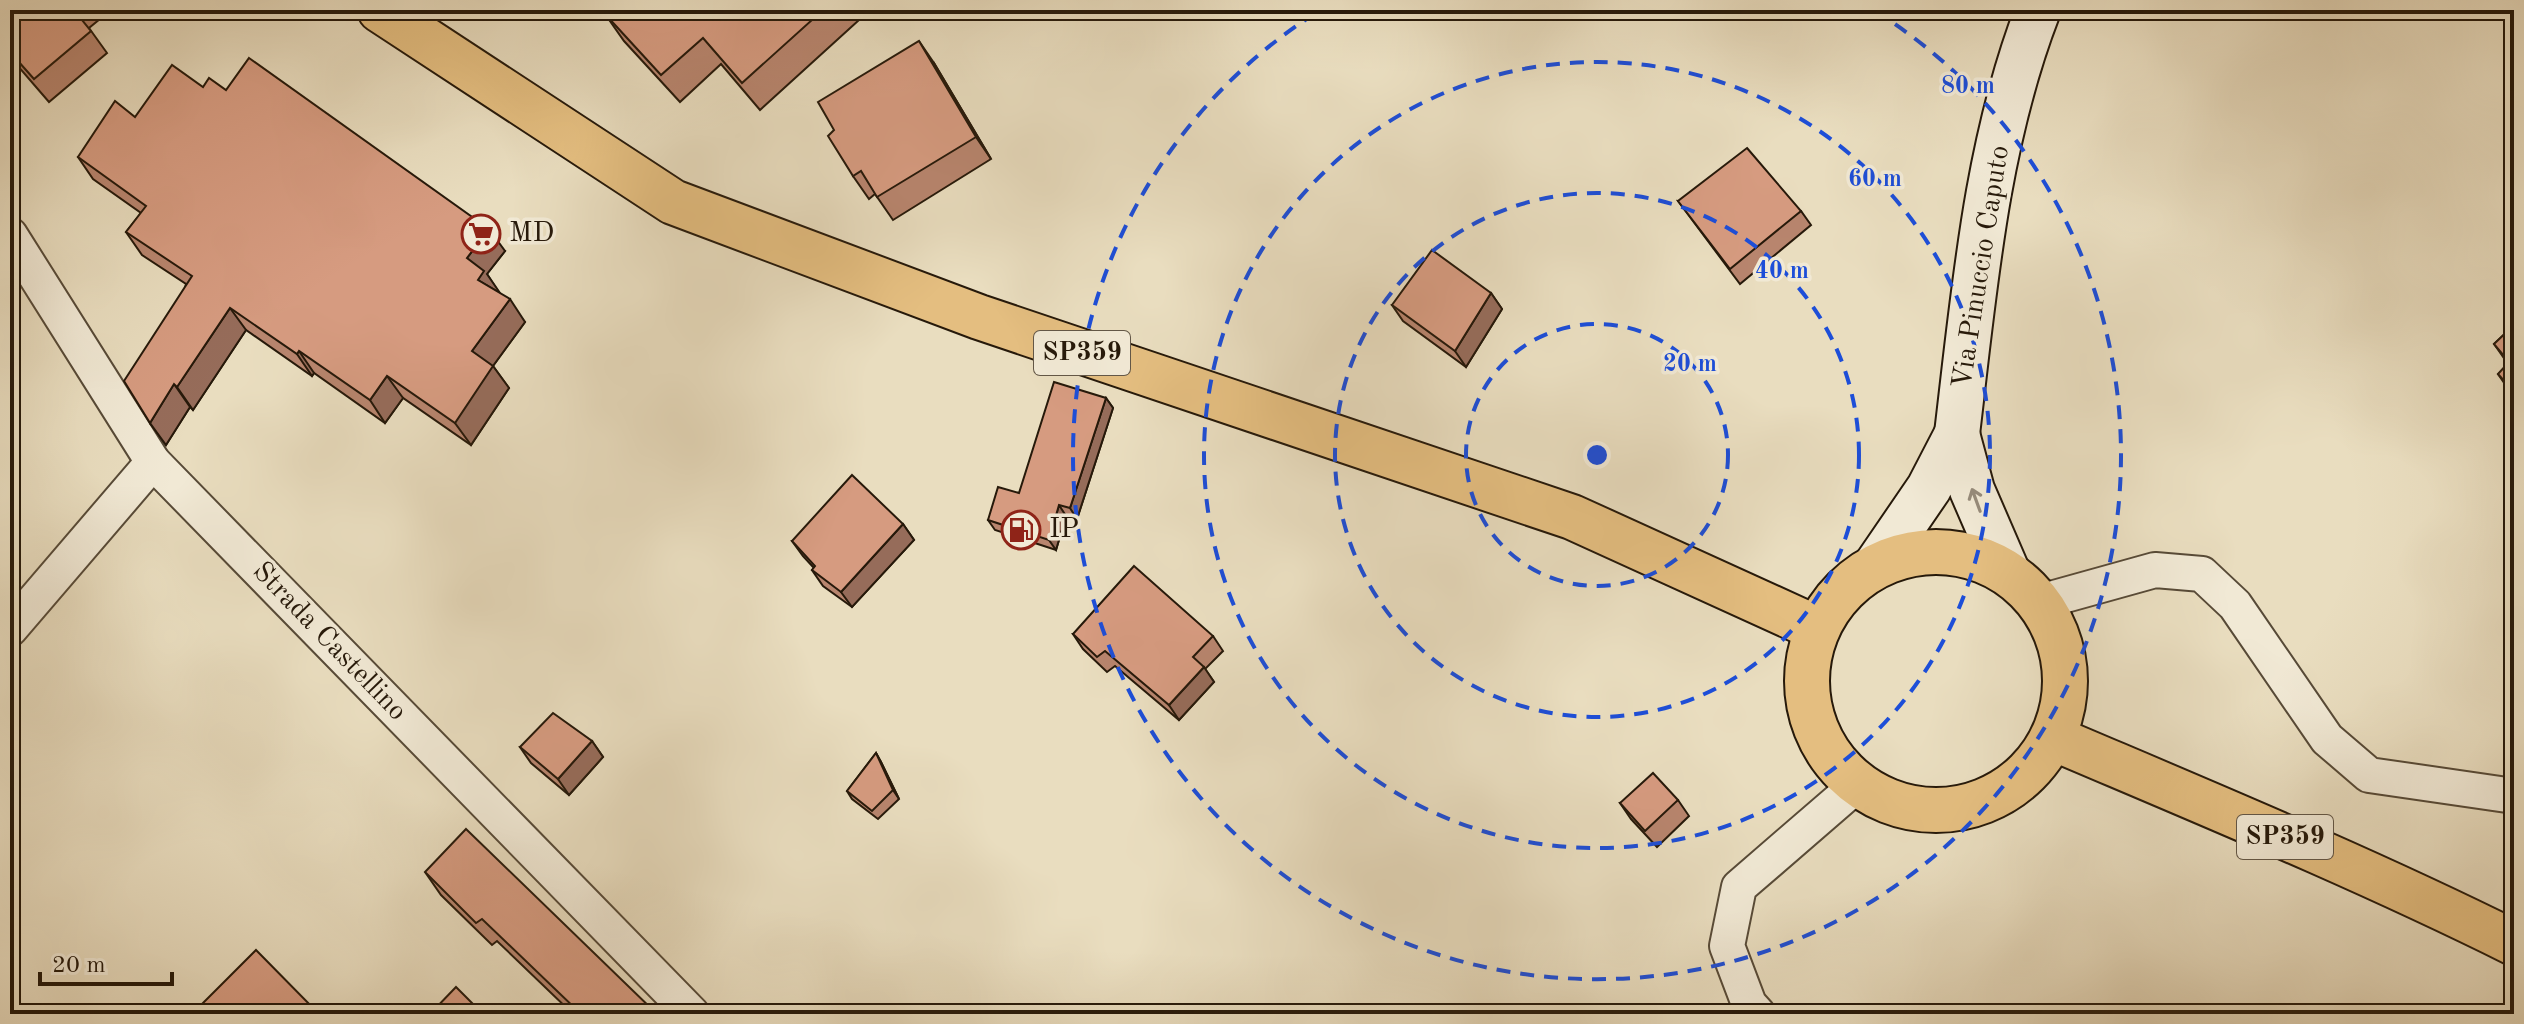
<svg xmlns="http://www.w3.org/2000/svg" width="2524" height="1024" viewBox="0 0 2524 1024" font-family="'Old Standard TT',serif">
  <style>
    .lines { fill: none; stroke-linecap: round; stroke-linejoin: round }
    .street-casing { stroke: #574a37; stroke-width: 38 }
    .secondary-casing { stroke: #26190a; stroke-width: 48 }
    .primary-casing { stroke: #26190a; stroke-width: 48 }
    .street { stroke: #f1e9d5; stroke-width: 34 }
    .secondary { stroke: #f1e9d5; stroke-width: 44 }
    .primary { stroke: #e4be80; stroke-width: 44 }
    .wall { fill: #b8856e; stroke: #26190a; stroke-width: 2 }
    .shaded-wall { fill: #966c5a; stroke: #26190a; stroke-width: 2 }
    .building { fill: #d69b80; stroke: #26190a; stroke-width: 2 }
    .oneway { stroke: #968b7a }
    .ring { fill: none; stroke: #1d4ed8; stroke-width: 4; stroke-dasharray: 14 10 }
    .labels { text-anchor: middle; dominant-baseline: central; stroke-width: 7; stroke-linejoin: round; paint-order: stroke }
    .shield { fill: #f1e9d5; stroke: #635747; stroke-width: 2 }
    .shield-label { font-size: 26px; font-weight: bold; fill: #26190a }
    .poi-label { font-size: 28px; fill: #26190a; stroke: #f1e9d5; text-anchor: start }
    .street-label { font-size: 28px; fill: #26190a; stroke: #f1e9d5 }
    .centre { fill: #1d4ed8; stroke: #f1e9d5; stroke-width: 4 }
    .ring-label { font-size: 24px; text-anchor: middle; font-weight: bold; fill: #1d4ed8; stroke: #f1e9d5; stroke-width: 7; stroke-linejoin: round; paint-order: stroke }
  </style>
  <rect width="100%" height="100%" fill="#e9ddbf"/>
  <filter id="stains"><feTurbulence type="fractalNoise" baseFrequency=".0025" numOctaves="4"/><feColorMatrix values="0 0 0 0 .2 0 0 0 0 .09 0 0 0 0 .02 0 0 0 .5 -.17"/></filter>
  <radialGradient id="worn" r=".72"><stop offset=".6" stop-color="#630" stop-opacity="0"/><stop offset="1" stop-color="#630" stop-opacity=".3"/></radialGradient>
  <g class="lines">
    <g class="street-casing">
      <g id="street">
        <path d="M 10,235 L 153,462 L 692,1014"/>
        <path d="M 2040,602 L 2155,570 L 2202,574 L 2235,605 L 2327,739 L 2369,775 L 2514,796"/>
        <path d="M 10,629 L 153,462"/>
        <path d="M 1758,1014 L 1749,1004 L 1727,946 L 1739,887 L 1857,785"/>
      </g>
    </g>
    <g class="secondary-casing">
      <g id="secondary">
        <path d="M 1957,434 C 1974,292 1986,144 2038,10"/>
        <path d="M 1877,564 L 1929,488 L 1957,434 L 1972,490 L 2007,571"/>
      </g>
    </g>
    <g class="primary-casing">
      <g id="primary">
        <path d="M 380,10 L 673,202 L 979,317 L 1572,517 L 1816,628"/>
        <circle cx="1936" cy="681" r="129"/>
        <path d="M 2053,738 C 2208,804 2363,868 2514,943"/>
      </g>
    </g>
    <use href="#street" class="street"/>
    <use href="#secondary" class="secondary"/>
    <use href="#primary" class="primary"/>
  </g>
  <g class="wall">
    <path d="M 10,10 L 111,10 L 89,28 L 107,53 L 49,102 L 10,57 Z"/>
    <path d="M 610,10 L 870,10 L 760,110 L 721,64 L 680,102 L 624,41 L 605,14 Z"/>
    <path d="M 934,63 L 991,159 L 893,220 L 875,194 L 869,199 L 853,176 Z"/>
    <path d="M 203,87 L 226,90 L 505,251 L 487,274 L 499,293 L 525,322 L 493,366 L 509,388 L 471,445 L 403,398 L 385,423 L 314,373 L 312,376 L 246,330 L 193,410 L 190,407 L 166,445 L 150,423 L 186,284 L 142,255 L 126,232 L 141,213 L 93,179 L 78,157 L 135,117 Z"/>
    <path d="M 1678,201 L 1801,211 L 1811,225 L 1740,284 Z"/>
    <path d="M 1491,293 L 1502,309 L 1466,367 L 1403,321 L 1392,305 Z"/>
    <path d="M 2514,325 L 2514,397 L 2498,374 L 2508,364 L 2494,344 Z"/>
    <path d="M 1106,398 L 1113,408 L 1077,519 L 1066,516 L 1056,550 L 995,530 L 988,520 L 1019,493 Z"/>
    <path d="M 903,524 L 914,540 L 852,607 L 823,586 L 812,570 L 814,568 L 803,556 L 792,541 Z"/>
    <path d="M 1073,634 L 1213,636 L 1223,651 L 1205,669 L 1214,682 L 1179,720 L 1115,666 L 1107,672 L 1083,649 Z"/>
    <path d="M 592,741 L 603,757 L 569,795 L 531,763 L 520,747 Z"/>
    <path d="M 876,753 L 881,762 L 899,799 L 878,819 L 852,799 L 847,791 Z"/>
    <path d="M 1678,800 L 1689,816 L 1657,847 L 1631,819 L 1620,803 Z"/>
    <path d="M 425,872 L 657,1014 L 573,1014 L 497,941 L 492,945 L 441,895 Z"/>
  </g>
  <g class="shaded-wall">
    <path d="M 919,41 L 934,63 L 991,159 L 976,137 Z"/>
    <path d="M 489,229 L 505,251 L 487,274 L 500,293 L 478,280 L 467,258 Z"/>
    <path d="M 1491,293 L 1502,309 L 1466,367 L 1455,351 Z"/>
    <path d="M 510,299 L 525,322 L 493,366 L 509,388 L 471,445 L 455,423 L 472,351 Z"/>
    <path d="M 230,308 L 246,330 L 193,410 L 177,387 Z"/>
    <path d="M 299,351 L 314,373 L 312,376 L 297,354 Z"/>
    <path d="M 387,376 L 403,398 L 385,423 L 370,400 Z"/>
    <path d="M 174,384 L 190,407 L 166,445 L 150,423 Z"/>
    <path d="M 1106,398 L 1113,408 L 1077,519 L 1070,508 Z"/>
    <path d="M 1059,505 L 1066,516 L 1056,550 L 1049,540 Z"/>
    <path d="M 903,524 L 914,540 L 852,607 L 841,592 Z"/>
    <path d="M 1204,667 L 1214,682 L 1179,720 L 1169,705 Z"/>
    <path d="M 592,741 L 603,757 L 569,795 L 558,779 Z"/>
    <path d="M 876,753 L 881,762 L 899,799 L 893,790 Z"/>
  </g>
  <g class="building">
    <path d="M 10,10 L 74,10 L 91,31 L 34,79 L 10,52 Z"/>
    <path d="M 610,10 L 823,10 L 742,83 L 703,38 L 661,75 L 605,14 Z"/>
    <path d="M 919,41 L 976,137 L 877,197 L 861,171 L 853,176 L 828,136 L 834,130 L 818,102 Z"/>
    <path d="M 249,58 L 489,229 L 467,258 L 484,271 L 478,280 L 510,299 L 472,351 L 493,366 L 455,423 L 387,376 L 370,400 L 299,351 L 297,354 L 230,308 L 177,387 L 174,384 L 150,423 L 124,381 L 192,276 L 126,232 L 146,206 L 78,157 L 115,101 L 135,117 L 172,65 L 203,87 L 209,78 L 226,90 Z"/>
    <path d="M 1747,148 L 1801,211 L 1730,269 L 1678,201 Z"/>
    <path d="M 1432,250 L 1491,293 L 1455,351 L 1392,305 Z"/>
    <path d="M 2514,325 L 2514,392 L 2498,374 L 2509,362 L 2494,344 Z"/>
    <path d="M 1054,382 L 1106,398 L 1070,508 L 1059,505 L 1049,540 L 988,520 L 998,487 L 1019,493 Z"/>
    <path d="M 852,475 L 903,524 L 841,592 L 812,570 L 815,566 L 792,541 Z"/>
    <path d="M 1134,566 L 1213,636 L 1193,657 L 1204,667 L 1169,705 L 1105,651 L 1097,657 L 1073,634 Z"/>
    <path d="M 553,713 L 592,741 L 558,779 L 520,747 Z"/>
    <path d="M 876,753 L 893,790 L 872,811 L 847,791 Z"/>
    <path d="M 1653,773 L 1678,800 L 1645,831 L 1620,803 Z"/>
    <path d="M 466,829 L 657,1014 L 581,1014 L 482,919 L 476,923 L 425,872 Z"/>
    <path d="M 256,950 L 319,1014 L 192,1014 Z"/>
    <path d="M 456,987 L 483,1014 L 430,1014 Z"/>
  </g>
  <defs><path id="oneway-shaft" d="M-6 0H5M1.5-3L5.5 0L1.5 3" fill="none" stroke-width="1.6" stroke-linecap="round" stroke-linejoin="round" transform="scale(2)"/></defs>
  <use class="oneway" href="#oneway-shaft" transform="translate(1976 500) rotate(-110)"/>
  <g class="ring">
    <circle cx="1597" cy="455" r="131"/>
    <circle cx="1597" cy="455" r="262"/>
    <circle cx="1597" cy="455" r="393"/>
    <path d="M1875 11A524 524 0 1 1 1319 11"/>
  </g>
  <defs>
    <g id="supermarket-ring" transform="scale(2)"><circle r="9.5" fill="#f1e9d5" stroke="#8f2418" stroke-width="1.5"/><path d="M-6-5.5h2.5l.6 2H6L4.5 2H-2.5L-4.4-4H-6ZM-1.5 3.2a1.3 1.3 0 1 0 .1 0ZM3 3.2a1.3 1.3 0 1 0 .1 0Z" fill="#8f2418"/></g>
    <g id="fuel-ring" transform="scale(2)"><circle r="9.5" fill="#f1e9d5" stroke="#8f2418" stroke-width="1.5"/><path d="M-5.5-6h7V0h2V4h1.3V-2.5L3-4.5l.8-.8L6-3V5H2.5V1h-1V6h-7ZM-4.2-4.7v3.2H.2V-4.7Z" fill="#8f2418"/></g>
  </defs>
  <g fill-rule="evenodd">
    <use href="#supermarket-ring" x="481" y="234"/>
    <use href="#fuel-ring" x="1021" y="530"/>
  </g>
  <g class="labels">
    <g class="shield">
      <rect x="1034" y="331" width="96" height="44" rx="6"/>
      <rect x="2237" y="815" width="96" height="44" rx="6"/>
    </g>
    <g class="shield-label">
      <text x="1082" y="353">SP359</text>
      <text x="2285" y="837">SP359</text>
    </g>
    <g class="poi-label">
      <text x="509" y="234">MD</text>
      <text x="1049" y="530">IP</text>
    </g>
    <g class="street-label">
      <text transform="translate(1982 267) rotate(-81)">Via Pinuccio Caputo</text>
      <text transform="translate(329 642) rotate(46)">Strada Castellino</text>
    </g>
  </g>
  <circle cx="1597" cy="455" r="12" class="centre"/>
  <g class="ring-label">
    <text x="1968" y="93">80 m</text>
    <text x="1875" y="186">60 m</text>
    <text x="1782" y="278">40 m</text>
    <text x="1690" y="371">20 m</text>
  </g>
  <rect width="2524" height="1024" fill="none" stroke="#e9ddbf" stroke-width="40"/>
  <rect x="12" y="12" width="2500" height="1000" fill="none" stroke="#26190a" stroke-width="4"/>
  <rect x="20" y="20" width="2484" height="984" fill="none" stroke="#26190a" stroke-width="2"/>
  <path d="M40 972v12h132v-12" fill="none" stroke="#26190a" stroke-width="4"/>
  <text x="52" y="972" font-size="24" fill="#26190a" stroke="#f1e9d5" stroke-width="6" paint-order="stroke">20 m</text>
  <rect width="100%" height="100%" filter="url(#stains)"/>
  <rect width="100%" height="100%" fill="url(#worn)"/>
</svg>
